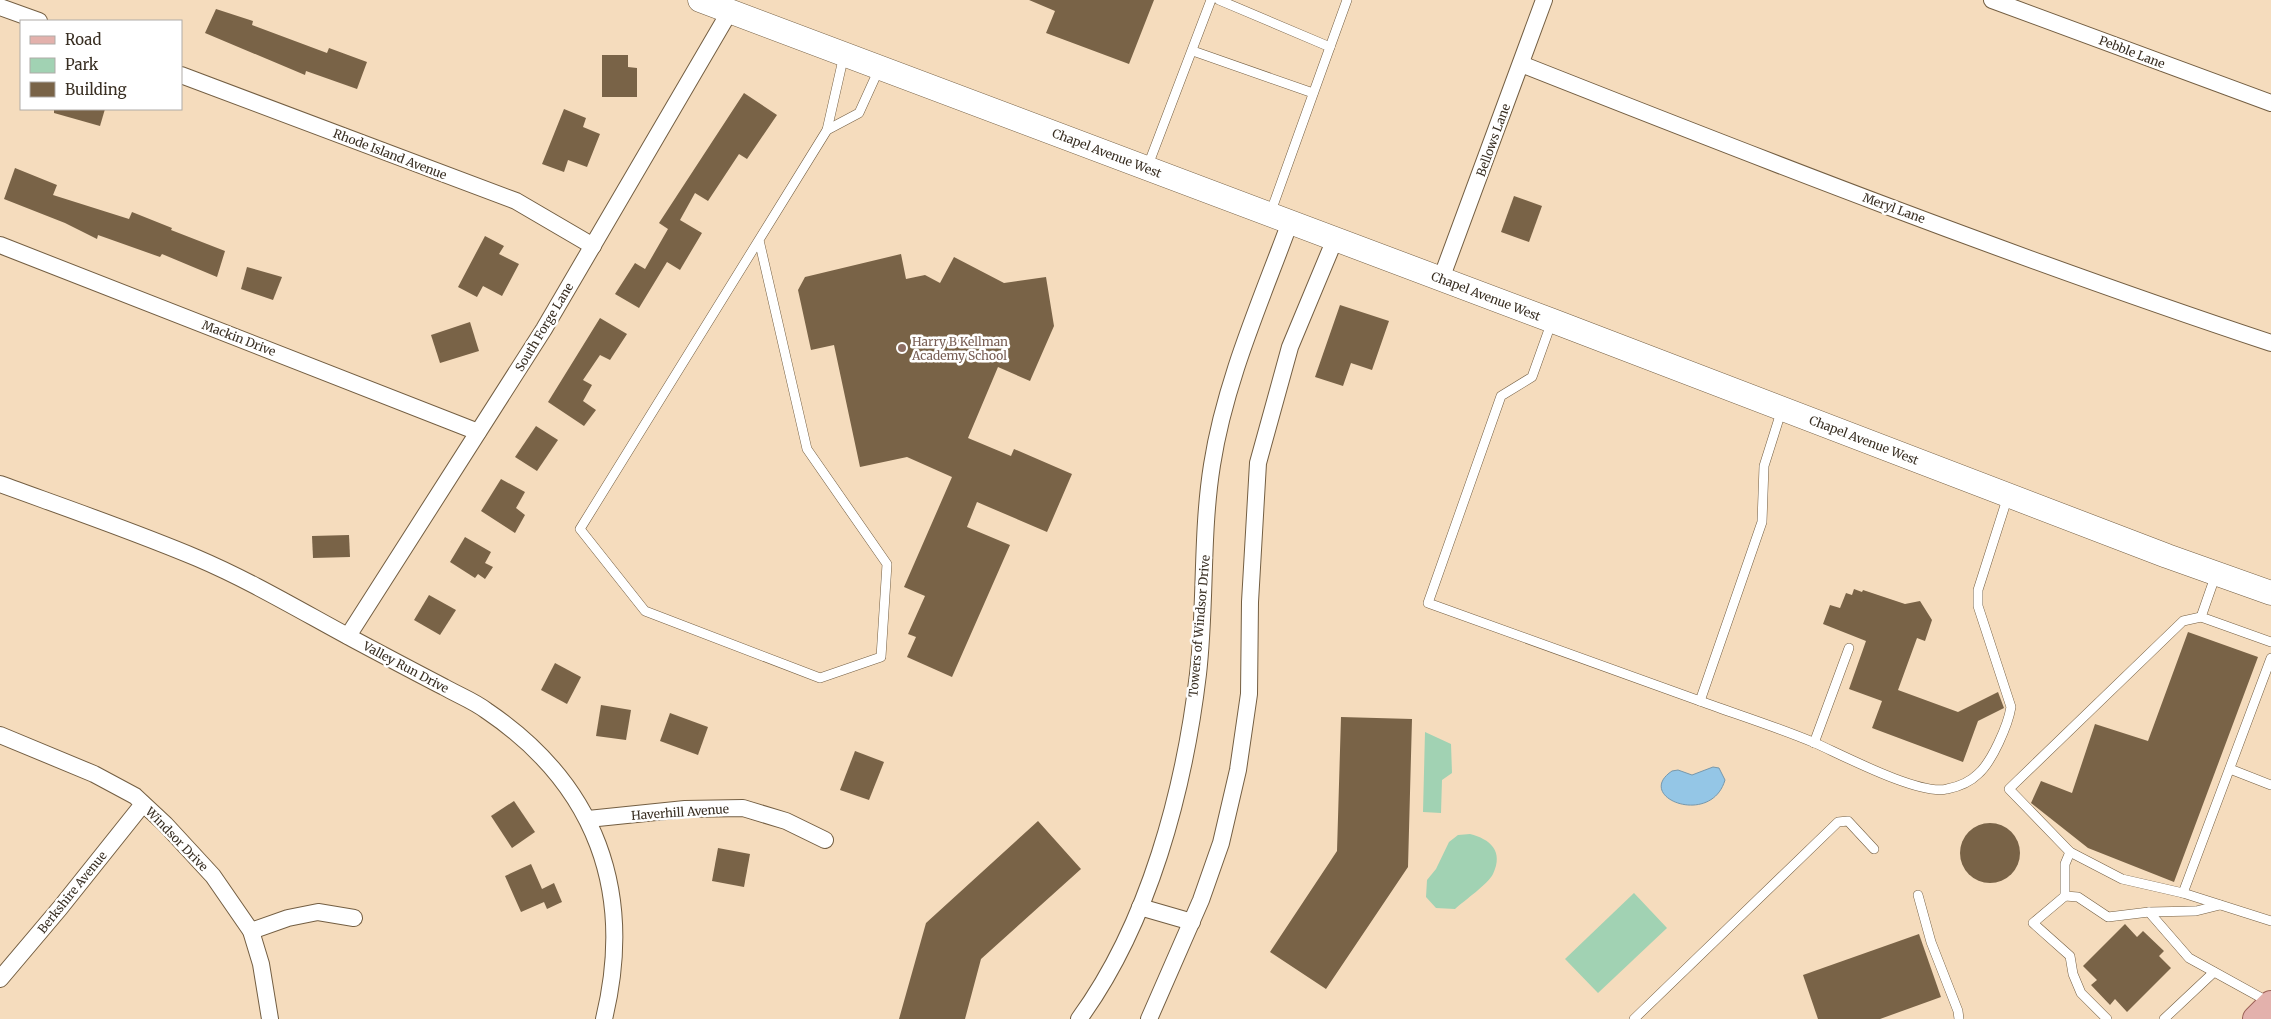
<svg xmlns="http://www.w3.org/2000/svg" width="2271" height="1019" viewBox="0 0 2271 1019" font-family="Merriweather,serif">
  <style>
    .green { fill: #a1d2b3 }
    .water { fill: #94c6e6; stroke: #7898ab }
    .building { fill: #796347 }
    .lines { fill: none; stroke-linecap: round; stroke-linejoin: round }
    .service-casing { stroke: #735e42; stroke-width: 10 }
    .minor-casing { stroke: #735e42; stroke-width: 18 }
    .secondary-casing { stroke: #735e42; stroke-width: 25 }
    .primary-casing { stroke: #9b6157; stroke-width: 28 }
    .service { stroke: #fff; stroke-width: 9 }
    .minor { stroke: #fff; stroke-width: 16 }
    .secondary { stroke: #fff; stroke-width: 24 }
    .primary { stroke: #e3b1ac; stroke-width: 26 }
    .education-dot { fill: #8d6e63; stroke: #fff; stroke-width: 2 }
    .labels { text-anchor: middle; dominant-baseline: central; stroke-width: 5; stroke-linejoin: round; paint-order: stroke }
    .street-label { font-size: 12px; fill: #382e22; stroke: #fff }
    .education-label { font-size: 12px; fill: #785e54; stroke: #fff; text-anchor: start }
  </style>
  <rect width="100%" height="100%" fill="#f5dcbd"/>
  <g class="green">
    <path d="M 1425,732 L 1451,744 L 1452,773 L 1442,780 L 1441,813 L 1423,812 Z"/>
    <path d="M 1470,834 C 1490,839 1504,851 1493,874 C 1488,884 1465,900 1455,909 L 1436,908 L 1426,897 L 1427,880 L 1436,869 L 1449,842 L 1458,835 Z"/>
    <path d="M 1634,893 L 1667,928 L 1598,993 L 1565,959 Z"/>
  </g>
  <path class="water" d="M 1713,767 L 1719,768 L 1725,780 C 1711,828 1633,797 1672,771 L 1678,770 L 1692,775 Z"/>
  <g class="building">
    <path d="M 1029,0 L 1154,0 L 1129,64 L 1046,33 L 1055,11 Z"/>
    <path d="M 216,9 L 253,21 L 252,25 L 327,53 L 329,48 L 367,62 L 357,89 L 306,71 L 305,75 L 205,33 Z"/>
    <path d="M 602,55 L 628,55 L 628,67 L 637,68 L 637,97 L 602,97 Z"/>
    <path d="M 744,93 L 777,115 L 747,159 L 739,154 L 708,201 L 695,193 L 680,220 L 702,233 L 680,270 L 667,262 L 639,308 L 615,294 L 635,263 L 645,269 L 668,229 L 659,223 Z"/>
    <path d="M 54,109 L 105,109 L 100,126 L 54,113 Z"/>
    <path d="M 564,109 L 586,118 L 583,127 L 600,134 L 587,167 L 568,160 L 564,172 L 542,164 Z"/>
    <path d="M 15,168 L 57,185 L 53,195 L 129,219 L 132,212 L 172,228 L 171,230 L 225,251 L 217,277 L 162,254 L 160,257 L 98,235 L 97,239 L 65,223 L 4,199 Z"/>
    <path d="M 1514,196 L 1542,206 L 1529,242 L 1501,232 Z"/>
    <path d="M 485,236 L 504,246 L 499,254 L 519,264 L 502,296 L 483,286 L 477,297 L 458,287 Z"/>
    <path d="M 901,254 L 906,279 L 925,275 L 940,283 L 954,257 L 1004,283 L 1046,277 L 1054,326 L 1030,381 L 998,367 L 968,438 L 1011,456 L 1014,449 L 1072,474 L 1047,532 L 977,502 L 967,527 L 1010,545 L 952,677 L 907,657 L 916,637 L 908,634 L 925,596 L 904,587 L 952,477 L 907,457 L 860,467 L 834,345 L 811,350 L 798,290 L 805,277 Z"/>
    <path d="M 247,267 L 282,277 L 273,300 L 241,289 Z"/>
    <path d="M 1340,305 L 1389,321 L 1372,370 L 1351,363 L 1343,386 L 1315,377 Z"/>
    <path d="M 600,318 L 627,334 L 610,360 L 600,355 L 583,380 L 592,385 L 583,401 L 596,410 L 584,426 L 548,402 Z"/>
    <path d="M 470,322 L 479,351 L 440,363 L 431,335 Z"/>
    <path d="M 536,426 L 558,440 L 537,471 L 515,457 Z"/>
    <path d="M 501,479 L 525,492 L 516,508 L 525,515 L 515,533 L 481,511 Z"/>
    <path d="M 349,535 L 350,557 L 313,558 L 312,536 Z"/>
    <path d="M 465,537 L 491,552 L 485,563 L 493,567 L 485,579 L 478,574 L 475,578 L 450,562 Z"/>
    <path d="M 1854,589 L 1862,592 L 1863,590 L 1905,604 L 1920,601 L 1932,620 L 1925,641 L 1917,638 L 1898,690 L 1958,712 L 1998,692 L 2004,708 L 1978,721 L 1963,762 L 1872,728 L 1882,701 L 1849,689 L 1866,641 L 1823,624 L 1830,605 L 1840,608 L 1846,593 L 1852,595 Z"/>
    <path d="M 429,595 L 456,610 L 440,635 L 414,620 Z"/>
    <path d="M 2188,632 L 2258,657 L 2174,882 L 2088,848 L 2031,803 L 2041,781 L 2072,793 L 2095,724 L 2148,741 Z"/>
    <path d="M 555,663 L 581,677 L 567,704 L 541,690 Z"/>
    <path d="M 601,705 L 631,710 L 626,740 L 596,736 Z"/>
    <path d="M 670,713 L 708,727 L 698,755 L 660,741 Z"/>
    <path d="M 1341,717 L 1412,719 L 1408,867 L 1326,989 L 1270,952 L 1337,851 Z"/>
    <path d="M 855,751 L 884,762 L 869,800 L 840,790 Z"/>
    <path d="M 514,801 L 535,832 L 512,848 L 491,816 Z"/>
    <path d="M 1038,821 L 1081,869 L 981,959 L 965,1019 L 899,1019 L 926,923 Z"/>
    <circle cx="1990" cy="853" r="30"/>
    <path d="M 718,848 L 750,854 L 744,887 L 712,881 Z"/>
    <path d="M 531,864 L 542,889 L 554,883 L 562,902 L 547,909 L 544,902 L 521,912 L 505,876 Z"/>
    <path d="M 2125,924 L 2137,937 L 2143,931 L 2164,951 L 2159,956 L 2171,968 L 2127,1012 L 2115,999 L 2110,1005 L 2091,985 L 2097,980 L 2083,966 Z"/>
    <path d="M 1919,934 L 1941,997 L 1880,1019 L 1818,1019 L 1803,975 Z"/>
  </g>
  <g class="lines">
    <g class="service-casing">
      <g id="service">
        <path d="M 1219,0 L 1330,47 L 1270,214"/>
        <path d="M 1330,47 L 1347,0"/>
        <path d="M 1193,51 L 1313,93"/>
        <path d="M 827,130 L 859,113 L 879,69"/>
        <path d="M 1147,168 L 1211,0"/>
        <path d="M 759,240 L 807,449 L 887,564 L 881,657 L 820,678 L 645,611 L 580,529 L 827,130 L 844,55"/>
        <path d="M 1552,321 L 1532,377 L 1501,396 L 1428,603 L 1700,701 L 1762,522 L 1764,466 L 1782,409"/>
        <path d="M 2216,574 L 2201,617 L 2271,642"/>
        <path d="M 2271,658 L 2183,893 L 2271,921"/>
        <path d="M 1700,701 C 1738,715 1777,727 1815,743 C 1842,755 1920,796 1947,789 C 1957,787 1970,782 1978,774 C 1992,762 2008,725 2011,707 L 1978,606 L 1978,590 L 2008,496"/>
        <path d="M 1814,743 L 1849,648"/>
        <path d="M 2230,769 L 2271,785"/>
        <path d="M 2070,852 L 2065,864 L 2065,896 L 2078,897 L 2108,917 L 2149,912 L 2196,911 L 2220,905"/>
        <path d="M 2183,893 L 2122,879 L 2070,852 L 2009,789 L 2183,621 L 2201,617"/>
        <path d="M 1918,895 L 1931,942 L 1958,1011 L 1959,1019"/>
        <path d="M 2065,896 L 2033,923 L 2070,956 L 2073,974 L 2081,993 L 2107,1019"/>
        <path d="M 2149,912 L 2189,958 L 2269,1002"/>
        <path d="M 1634,1019 L 1838,822 L 1848,821 L 1874,849"/>
        <path d="M 2164,1019 L 2214,972"/>
      </g>
    </g>
    <g class="minor-casing">
      <g id="minor">
        <path d="M 1992,0 L 2271,103"/>
        <path d="M 0,7 L 39,21"/>
        <path d="M 1521,64 C 1769,162 2018,259 2271,343"/>
        <path d="M 181,75 L 516,201 L 593,246"/>
        <path d="M 0,245 L 478,432"/>
        <path d="M 1441,279 L 1544,0"/>
        <path d="M 0,484 C 66,508 133,531 197,558 C 251,581 301,611 353,639 C 383,655 413,671 444,687 C 458,695 474,701 487,711 C 596,785 635,891 604,1019"/>
        <path d="M 348,636 L 544,329 L 730,11"/>
        <path d="M 0,735 L 94,774 L 135,796 L 165,824 L 213,876 L 251,931 L 261,964 L 270,1019"/>
        <path d="M 588,819 L 685,809 L 743,808 L 786,821 L 825,840"/>
        <path d="M 1140,907 L 1192,922"/>
        <path d="M 251,931 L 288,918 L 318,912 L 354,918"/>
        <path d="M 0,979 L 60,908 L 143,804"/>
        <path d="M 1079,1019 C 1149,923 1184,791 1198,674 C 1206,605 1201,534 1212,465 C 1225,381 1261,301 1290,222"/>
        <path d="M 1149,1019 L 1201,900 L 1221,843 L 1238,770 L 1249,694 L 1250,602 L 1258,463 L 1290,347 L 1335,239"/>
      </g>
    </g>
    <g class="secondary-casing">
      <path id="secondary" d="M 700,0 L 1553,321 L 2167,556 L 2271,593"/>
    </g>
    <g class="primary-casing">
      <path id="primary" d="M 2256,1019 L 2271,1004"/>
    </g>
    <use href="#service" class="service"/>
    <use href="#minor" class="minor"/>
    <use href="#secondary" class="secondary"/>
    <use href="#primary" class="primary"/>
  </g>
  <circle class="education-dot" cx="902" cy="348" r="5"/>
  <g class="labels">
    <g class="street-label">
      <text transform="translate(2132 52) rotate(21)">Pebble Lane</text>
      <text transform="translate(1493 140) rotate(-70)">Bellows Lane</text>
      <text transform="translate(1107 153) rotate(21)">Chapel Avenue West</text>
      <text transform="translate(390 154) rotate(21)">Rhode Island Avenue</text>
      <text transform="translate(1894 208) rotate(20)">Meryl Lane</text>
      <text transform="translate(1486 296) rotate(21)">Chapel Avenue West</text>
      <text transform="translate(544 327) rotate(-59)">South Forge Lane</text>
      <text transform="translate(239 338) rotate(21)">Mackin Drive</text>
      <text transform="translate(1864 440) rotate(21)">Chapel Avenue West</text>
      <text transform="translate(1199 626) rotate(-85)">Towers of Windsor Drive</text>
      <text transform="translate(406 667) rotate(28)">Valley Run Drive</text>
      <text transform="translate(680 812) rotate(-4)">Haverhill Avenue</text>
      <text transform="translate(177 839) rotate(46)">Windsor Drive</text>
      <text transform="translate(72 892) rotate(-51)">Berkshire Avenue</text>
    </g>
    <g class="education-label">
      <text x="912" y="341">Harry B Kellman<tspan x="912" dy="14">Academy School</tspan></text>
    </g>
  </g>
  <rect x="20" y="20" width="162" height="90" fill="#ffffff" stroke="#afaba7"/>
  <rect x="30" y="36" width="25" height="8" fill="#e3b1ac" stroke="#afaba7"/>
  <text x="65" y="45" font-size="15" fill="#382e22">Road</text>
  <rect x="30" y="58" width="25" height="15" fill="#a1d2b3" stroke="#afaba7"/>
  <text x="65" y="70" font-size="15" fill="#382e22">Park</text>
  <rect x="30" y="82" width="25" height="15" fill="#796347" stroke="#afaba7"/>
  <text x="65" y="95" font-size="15" fill="#382e22">Building</text>
</svg>
